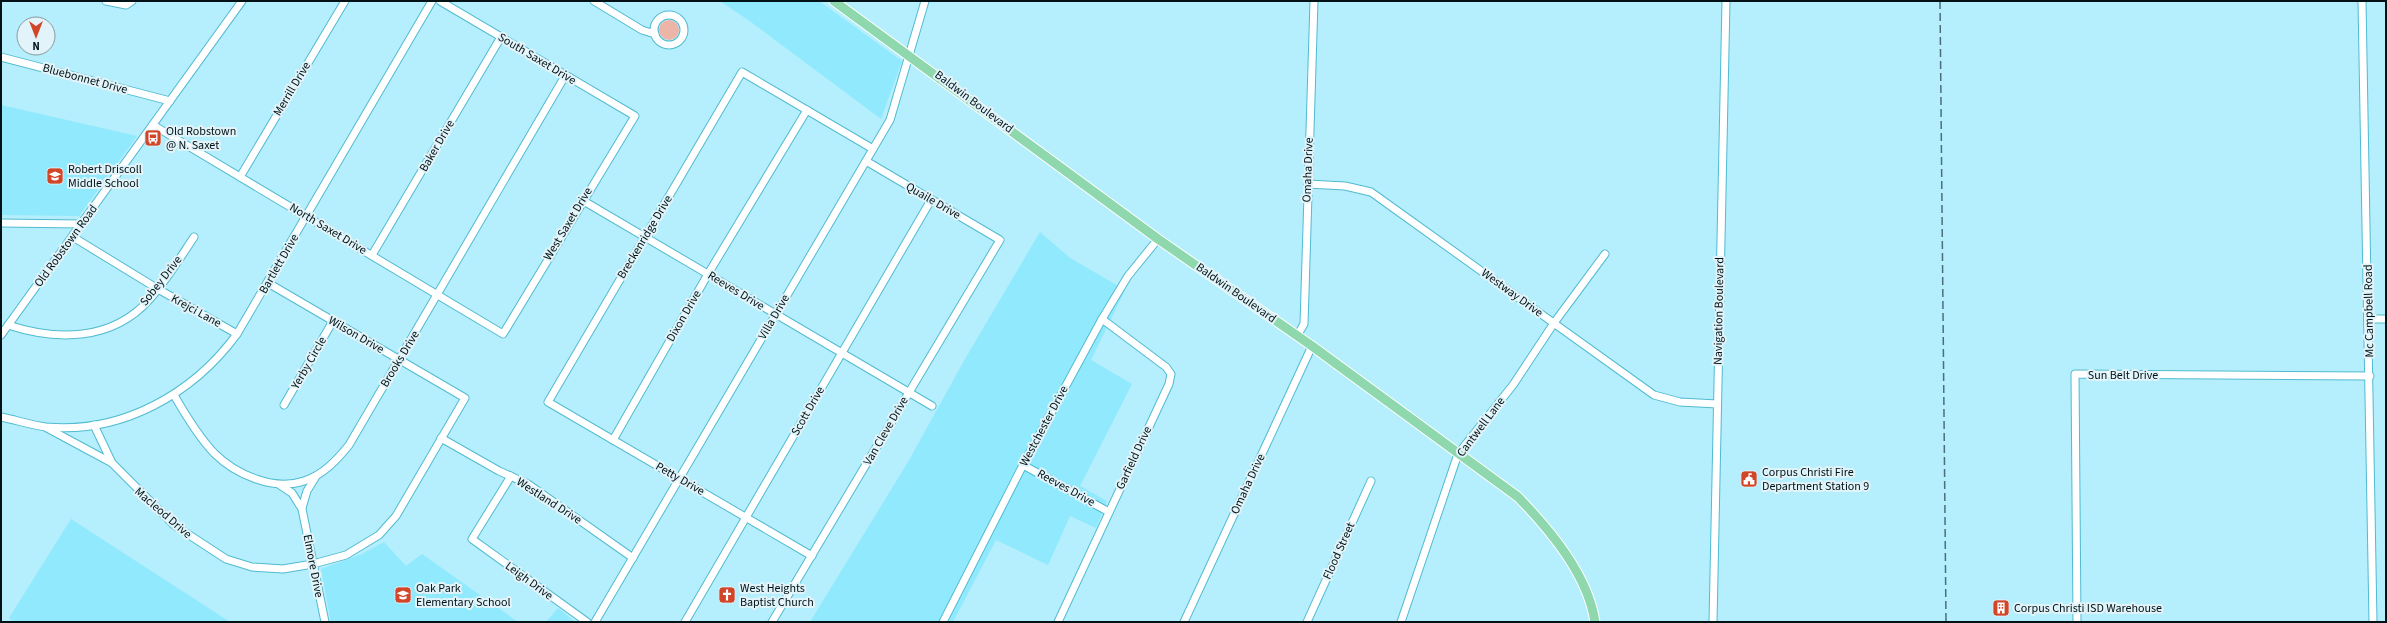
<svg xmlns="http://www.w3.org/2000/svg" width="2387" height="623" viewBox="0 0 2387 623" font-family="'Source Sans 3',sans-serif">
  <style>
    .built { fill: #90e9fd }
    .green { fill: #ecb5a8 }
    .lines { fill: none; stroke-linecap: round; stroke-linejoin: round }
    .minor-casing { stroke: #51bbd1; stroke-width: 9 }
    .major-casing { stroke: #fff; stroke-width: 11 }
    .minor { stroke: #fff; stroke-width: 7 }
    .major { stroke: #8fd8ad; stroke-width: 9 }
    .rail { stroke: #4c6f77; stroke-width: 1.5; stroke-dasharray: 8 4; stroke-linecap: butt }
    .labels { text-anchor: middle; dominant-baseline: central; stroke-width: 4; stroke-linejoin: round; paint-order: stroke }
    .street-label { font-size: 12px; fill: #001216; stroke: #e2f4f9 }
    .poi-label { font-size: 12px; fill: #001216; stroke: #e2f4f9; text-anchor: start }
  </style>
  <rect width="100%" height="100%" fill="#b5eefc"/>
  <g class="built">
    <path d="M 720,1 L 819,1 L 902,61 L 881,119 L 751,22 Z"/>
    <path d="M 1,105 L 137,136 L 79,216 L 1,215 Z"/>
    <path d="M 1040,232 L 1070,258 L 1125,290 L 1091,360 L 1132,384 L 1080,486 L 1107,501 L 1096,528 L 1070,516 L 1048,565 L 996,540 L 953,622 L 810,622 L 908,462 L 965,359 Z"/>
    <path d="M 71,519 L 230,622 L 14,622 L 9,618 Z"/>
    <path d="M 384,542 L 406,566 L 422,554 L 518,622 L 331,622 L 321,569 L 362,554 Z"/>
    <path d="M 558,608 L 575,622 L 546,622 Z"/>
  </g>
  <circle class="green" cx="669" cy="30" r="10"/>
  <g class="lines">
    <g class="minor-casing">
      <g id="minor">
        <path d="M 106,1 L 126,5 L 132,1"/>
        <path d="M 594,1 L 642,30 L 655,34"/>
        <path d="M 2362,1 L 2373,622"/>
        <circle cx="669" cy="30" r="15"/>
        <path d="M 1,57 L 170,101"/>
        <path d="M 153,125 L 503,334 L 635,116 L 440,1"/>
        <path d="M 240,177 L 345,1"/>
        <path d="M 1308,184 L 1345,186 L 1371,192 L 1654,395 L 1680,402 L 1717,404"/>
        <path d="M 582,200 L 932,406"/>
        <path d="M 1,223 L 82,224"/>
        <path d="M 73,237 L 158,289 L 237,334"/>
        <path d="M 372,255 L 501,37"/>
        <path d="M 2369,319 L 2386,319"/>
        <path d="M 8,325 C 57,341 112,341 149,300 C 166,281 180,258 194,237"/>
        <path d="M 1,335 L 242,1"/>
        <path d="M 1297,336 L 1304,324 L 1314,1"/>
        <path d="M 174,395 C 186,416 198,436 214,453 C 236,475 274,491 304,481 C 323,475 337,460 349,445 L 565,76"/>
        <path d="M 284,405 L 333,321"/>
        <path d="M 1,417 C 16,420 31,425 46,427 C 122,434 193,394 237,334 L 432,1"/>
        <path d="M 94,425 L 112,463 L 174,525 L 226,559 L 252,567 L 283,569 L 313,564 L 346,555 L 379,535 L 396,516 L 465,398 L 268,283"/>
        <path d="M 47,428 L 112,463"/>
        <path d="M 441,438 L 499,471 L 528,484 L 633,558"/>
        <path d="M 613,440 L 708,274 L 807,110"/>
        <path d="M 1023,465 L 1109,512"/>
        <path d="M 511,476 L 472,539 L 587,622"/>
        <path d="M 280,485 L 292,493 L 302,509 L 325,622"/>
        <path d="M 302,508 L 307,491 L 315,478"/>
        <path d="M 812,556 L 548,402 L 742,72 L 873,149"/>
        <path d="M 595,622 L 890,120 L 925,1"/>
        <path d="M 685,622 L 931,200"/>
        <path d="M 772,622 L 1000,240 L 866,161"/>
        <path d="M 943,622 L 1023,465 L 1102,319 L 1128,276 L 1158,239"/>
        <path d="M 1058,622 L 1169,384 L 1171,374 L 1166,367 L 1102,319"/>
        <path d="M 1184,622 L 1312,346"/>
        <path d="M 1307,622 L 1371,481"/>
        <path d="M 1401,622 L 1458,454 L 1513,385 L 1554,323 L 1605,254"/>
        <path d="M 1713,622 L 1726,1"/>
        <path d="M 2077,622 L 2075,374 L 2370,376"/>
      </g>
    </g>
    <g class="major-casing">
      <path id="major" d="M 834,1 L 1158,239 L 1312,346 L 1518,497 C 1550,530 1588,575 1595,622"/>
    </g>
    <use href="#minor" class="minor"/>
    <use href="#major" class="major"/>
    <path class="rail" d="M 1940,1 L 1946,622"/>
  </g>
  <defs>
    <g id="bus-square" transform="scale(0.9)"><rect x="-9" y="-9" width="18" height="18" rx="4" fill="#d14629" stroke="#e2f4f9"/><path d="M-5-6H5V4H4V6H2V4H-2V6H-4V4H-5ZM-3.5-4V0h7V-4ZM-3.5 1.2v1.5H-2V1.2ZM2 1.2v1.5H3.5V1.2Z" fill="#fff"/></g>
    <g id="school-square" transform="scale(0.9)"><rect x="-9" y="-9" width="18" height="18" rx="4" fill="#d14629" stroke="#e2f4f9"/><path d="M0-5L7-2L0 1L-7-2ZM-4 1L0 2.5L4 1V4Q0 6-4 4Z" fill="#fff"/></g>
    <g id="civic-square" transform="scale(0.9)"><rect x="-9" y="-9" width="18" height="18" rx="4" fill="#d14629" stroke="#e2f4f9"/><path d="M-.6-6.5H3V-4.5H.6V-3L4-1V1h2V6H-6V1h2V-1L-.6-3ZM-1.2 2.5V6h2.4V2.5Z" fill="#fff"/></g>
    <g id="church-square" transform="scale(0.9)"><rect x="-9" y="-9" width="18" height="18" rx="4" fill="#d14629" stroke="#e2f4f9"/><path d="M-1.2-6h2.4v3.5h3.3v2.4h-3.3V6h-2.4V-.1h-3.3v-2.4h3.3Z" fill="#fff"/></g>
    <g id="building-square" transform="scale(0.9)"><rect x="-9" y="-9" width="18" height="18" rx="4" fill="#d14629" stroke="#e2f4f9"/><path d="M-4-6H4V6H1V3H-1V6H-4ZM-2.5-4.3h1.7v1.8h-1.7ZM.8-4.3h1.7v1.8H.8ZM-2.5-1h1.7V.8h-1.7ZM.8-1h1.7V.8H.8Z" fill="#fff"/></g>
  </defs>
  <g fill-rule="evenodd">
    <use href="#bus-square" x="153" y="138"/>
    <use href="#school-square" x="55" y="176"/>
    <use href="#civic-square" x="1749" y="479"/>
    <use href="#school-square" x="403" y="595"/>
    <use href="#church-square" x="727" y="595"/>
    <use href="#building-square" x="2001" y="608"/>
  </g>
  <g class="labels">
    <g class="street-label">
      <text transform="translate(537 59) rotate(31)">South Saxet Drive</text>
      <text transform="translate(85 79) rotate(15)">Bluebonnet Drive</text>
      <text transform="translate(292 89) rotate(-59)">Merrill Drive</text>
      <text transform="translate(974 102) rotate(37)">Baldwin Boulevard</text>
      <text transform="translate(437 146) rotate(-60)">Baker Drive</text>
      <text transform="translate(1308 170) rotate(-88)">Omaha Drive</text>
      <text transform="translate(933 201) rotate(30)">Quaile Drive</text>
      <text transform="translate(568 224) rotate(-59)">West Saxet Drive</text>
      <text transform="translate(328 229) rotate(31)">North Saxet Drive</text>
      <text transform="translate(645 237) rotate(-59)">Breckenridge Drive</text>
      <text transform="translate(66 246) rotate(-54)">Old Robstown Road</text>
      <text transform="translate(279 264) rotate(-60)">Bartlett Drive</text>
      <text transform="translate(161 281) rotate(-52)">Sobey Drive</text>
      <text transform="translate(736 291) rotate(31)">Reeves Drive</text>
      <text transform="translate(1236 293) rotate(35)">Baldwin Boulevard</text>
      <text transform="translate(1512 293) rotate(36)">Westway Drive</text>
      <text transform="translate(196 311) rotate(29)">Krejci Lane</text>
      <text transform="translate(1719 311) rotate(-89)">Navigation Boulevard</text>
      <text transform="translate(2369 311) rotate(-91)">Mc Campbell Road</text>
      <text transform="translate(684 316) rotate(-60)">Dixon Drive</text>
      <text transform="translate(774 317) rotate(-60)">Villa Drive</text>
      <text transform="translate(356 335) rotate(30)">Wilson Drive</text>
      <text transform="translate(400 359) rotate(-59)">Brooks Drive</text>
      <text transform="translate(309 363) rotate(-60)">Yerby Circle</text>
      <text x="2123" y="375">Sun Belt Drive</text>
      <text transform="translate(808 411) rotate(-60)">Scott Drive</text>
      <text transform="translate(1044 426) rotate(-62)">Westchester Drive</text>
      <text transform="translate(1481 427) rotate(-53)">Cantwell Lane</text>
      <text transform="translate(886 431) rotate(-60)">Van Cleve Drive</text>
      <text transform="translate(1134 458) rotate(-65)">Garfield Drive</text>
      <text transform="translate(680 479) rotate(30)">Petty Drive</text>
      <text transform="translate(1248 484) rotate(-65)">Omaha Drive</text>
      <text transform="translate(1066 488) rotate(29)">Reeves Drive</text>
      <text transform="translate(549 501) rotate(33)">Westland Drive</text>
      <text transform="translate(163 513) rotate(41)">Macleod Drive</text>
      <text transform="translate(1339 551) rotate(-66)">Flood Street</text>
      <text transform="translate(313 566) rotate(79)">Elmore Drive</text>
      <text transform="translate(529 581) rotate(36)">Leigh Drive</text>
    </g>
    <g class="poi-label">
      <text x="166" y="131">Old Robstown<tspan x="166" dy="14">@ N. Saxet</tspan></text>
      <text x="68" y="169">Robert Driscoll<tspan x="68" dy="14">Middle School</tspan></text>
      <text x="1762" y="472">Corpus Christi Fire<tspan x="1762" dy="14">Department Station 9</tspan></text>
      <text x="416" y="588">Oak Park<tspan x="416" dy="14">Elementary School</tspan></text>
      <text x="740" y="588">West Heights<tspan x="740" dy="14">Baptist Church</tspan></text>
      <text x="2014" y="608">Corpus Christi ISD Warehouse</text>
    </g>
  </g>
  <rect width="2387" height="623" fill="none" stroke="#001216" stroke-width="4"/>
  <g transform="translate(36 36) rotate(180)"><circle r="19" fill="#e2f4f9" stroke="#889a9e"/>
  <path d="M0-3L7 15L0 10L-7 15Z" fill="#d14629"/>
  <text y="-6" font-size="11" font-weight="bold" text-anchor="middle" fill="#001216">N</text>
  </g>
</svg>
